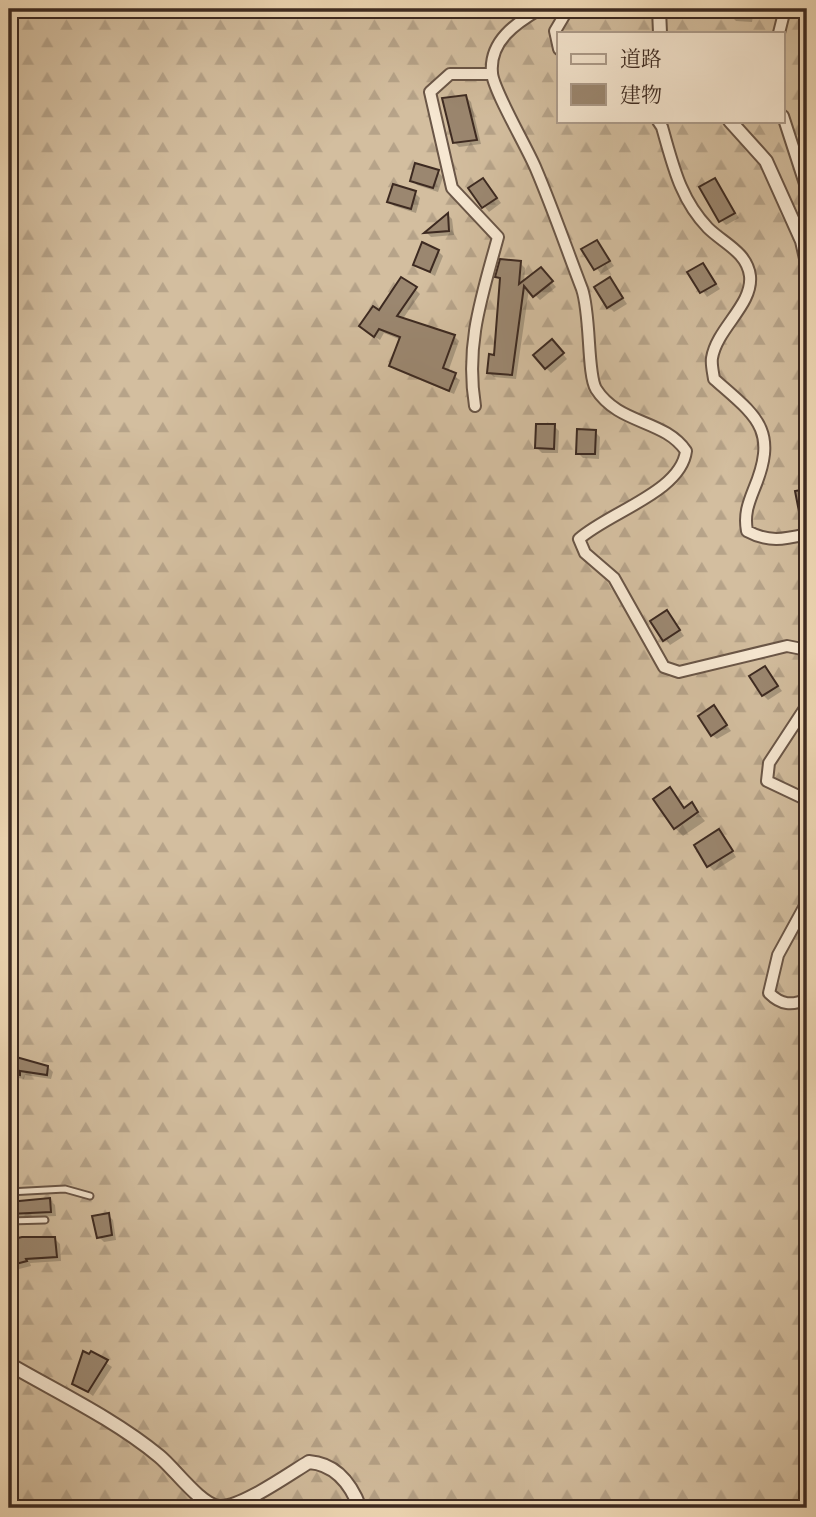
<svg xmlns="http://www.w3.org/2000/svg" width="816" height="1517" viewBox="0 0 816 1517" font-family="'IM FELL French Canon','Noto Serif JP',serif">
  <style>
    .forest { fill: url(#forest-firs); stroke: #887460; stroke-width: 2; fill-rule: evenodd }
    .shadow { fill: #0003 }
    .building { fill: #9b8770; stroke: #3d2a21; stroke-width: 2 }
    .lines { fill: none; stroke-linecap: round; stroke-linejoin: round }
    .service-casing { stroke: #6a5647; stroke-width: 9 }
    .minor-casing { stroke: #6a5647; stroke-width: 14 }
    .tertiary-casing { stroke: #6a5647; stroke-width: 16 }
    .service { stroke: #f7e8d2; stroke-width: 5 }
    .minor { stroke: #f7e8d2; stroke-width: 10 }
    .tertiary { stroke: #f7e8d2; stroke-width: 12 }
  </style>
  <defs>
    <pattern id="forest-firs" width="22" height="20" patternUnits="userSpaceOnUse" patternTransform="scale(1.75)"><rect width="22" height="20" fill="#d3be9f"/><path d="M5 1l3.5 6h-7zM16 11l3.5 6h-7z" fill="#b6a389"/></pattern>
  </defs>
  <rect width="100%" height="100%" fill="#f2dcb9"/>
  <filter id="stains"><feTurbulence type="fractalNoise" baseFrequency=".00286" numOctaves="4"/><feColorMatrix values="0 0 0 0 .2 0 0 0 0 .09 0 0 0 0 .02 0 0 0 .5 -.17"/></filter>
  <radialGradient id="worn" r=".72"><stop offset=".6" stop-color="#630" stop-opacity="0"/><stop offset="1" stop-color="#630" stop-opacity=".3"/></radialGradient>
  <path class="forest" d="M 9,9 L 807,9 L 807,1508 L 9,1508 ZM 559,33 L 783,33 L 783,121 L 559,121 Z"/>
  <g class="shadow">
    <path d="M 732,9 L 754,9 L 752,22 L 736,21 L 731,16 Z"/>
    <path d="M 466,97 L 471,102 L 481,144 L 459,147 L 454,142 Z"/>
    <path d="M 438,172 L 443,177 L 438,192 L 417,185 L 412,180 Z"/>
    <path d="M 715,180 L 739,218 L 726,225 L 721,220 Z"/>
    <path d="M 488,185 L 501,203 L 489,212 L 470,189 Z"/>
    <path d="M 415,193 L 420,198 L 416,213 L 394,206 L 389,201 Z"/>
    <path d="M 448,215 L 452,219 L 454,235 L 431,237 L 427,233 Z"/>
    <path d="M 597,242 L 614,266 L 601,274 L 583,250 Z"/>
    <path d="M 438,251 L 443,256 L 435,276 L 415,265 Z"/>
    <path d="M 520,263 L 525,268 L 524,283 L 545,274 L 556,287 L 540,300 L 529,289 L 516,379 L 494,377 L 489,372 L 495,357 L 501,281 L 497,277 Z"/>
    <path d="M 703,265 L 720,289 L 707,297 L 690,273 Z"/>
    <path d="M 610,279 L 627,304 L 614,312 L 609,307 Z"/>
    <path d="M 415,289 L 420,294 L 402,320 L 454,336 L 459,341 L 448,372 L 460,380 L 454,394 L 396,370 L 391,365 L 401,340 L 384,333 L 380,340 L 366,331 L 379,312 Z"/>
    <path d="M 556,346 L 567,359 L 551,373 L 546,368 Z"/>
    <path d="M 554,426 L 559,431 L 558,453 L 542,453 L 537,448 Z"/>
    <path d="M 595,432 L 600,437 L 599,459 L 583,458 L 578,453 Z"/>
    <path d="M 671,617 L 684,636 L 670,645 L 653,622 Z"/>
    <path d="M 765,668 L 782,691 L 768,700 L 763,695 Z"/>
    <path d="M 714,707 L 731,731 L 717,739 L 712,735 Z"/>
    <path d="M 670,790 L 685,809 L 691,805 L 705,821 L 683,836 L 675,828 Z"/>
    <path d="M 724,837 L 736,857 L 714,871 L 709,866 Z"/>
    <path d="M 9,1055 L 19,1062 L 48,1067 L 53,1072 L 51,1079 L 25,1075 L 24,1079 L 18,1078 L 18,1081 L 9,1079 Z"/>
    <path d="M 50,1200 L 55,1205 L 56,1216 L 9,1218 L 9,1203 Z"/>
    <path d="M 108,1215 L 113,1220 L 116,1240 L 104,1242 L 99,1237 Z"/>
    <path d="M 55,1239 L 60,1244 L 61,1261 L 30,1263 L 31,1266 L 19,1269 L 14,1264 L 9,1242 Z"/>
    <path d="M 92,1353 L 112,1367 L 93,1396 L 75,1383 Z"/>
  </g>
  <g class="building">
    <path d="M 466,95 L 477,140 L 453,143 L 442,98 Z"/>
    <path d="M 415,163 L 439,170 L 433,188 L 410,181 Z"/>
    <path d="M 483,178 L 497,198 L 482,208 L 468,188 Z"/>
    <path d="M 715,178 L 735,213 L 719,222 L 699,187 Z"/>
    <path d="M 393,184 L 416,191 L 411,209 L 387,202 Z"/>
    <path d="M 448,213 L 449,231 L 424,233 Z"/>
    <path d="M 597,240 L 610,261 L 594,270 L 581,249 Z"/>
    <path d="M 422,242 L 439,250 L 430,272 L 413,265 Z"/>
    <path d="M 500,259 L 521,261 L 519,284 L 541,267 L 553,281 L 533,297 L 524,286 L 512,375 L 487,373 L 489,354 L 494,355 L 500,278 L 495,277 Z"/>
    <path d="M 703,263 L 716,284 L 700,293 L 687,272 Z"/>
    <path d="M 401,277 L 417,287 L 397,316 L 455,335 L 443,368 L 456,373 L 449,391 L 389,366 L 400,337 L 379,329 L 374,337 L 359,326 L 373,306 L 379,310 Z"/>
    <path d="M 610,277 L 623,298 L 607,308 L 594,287 Z"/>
    <path d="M 552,339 L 564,353 L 545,369 L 533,355 Z"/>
    <path d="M 536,424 L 555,424 L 554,449 L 535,448 Z"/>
    <path d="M 577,429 L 596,430 L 595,454 L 576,454 Z"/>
    <path d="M 807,489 L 807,526 L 802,527 L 795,491 Z"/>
    <path d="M 667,610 L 680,630 L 663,641 L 650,621 Z"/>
    <path d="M 765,666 L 778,686 L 762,696 L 749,676 Z"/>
    <path d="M 714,705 L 727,725 L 711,736 L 698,716 Z"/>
    <path d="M 670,787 L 684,808 L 692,802 L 698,812 L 674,829 L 653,799 Z"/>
    <path d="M 719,829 L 733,851 L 707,867 L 694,845 Z"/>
    <path d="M 9,1055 L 48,1066 L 47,1075 L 20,1071 L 20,1075 L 9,1073 Z"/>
    <path d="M 50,1198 L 51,1212 L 9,1214 L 9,1202 Z"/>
    <path d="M 109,1213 L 112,1235 L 97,1238 L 92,1216 Z"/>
    <path d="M 22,1237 L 55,1237 L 57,1257 L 26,1259 L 27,1261 L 12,1265 L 9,1240 Z"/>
    <path d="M 83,1351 L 89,1354 L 91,1351 L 108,1360 L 88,1392 L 72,1384 Z"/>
  </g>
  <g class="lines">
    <g class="service-casing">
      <g id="service">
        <path d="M 9,1192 L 65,1189 L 90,1196"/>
        <path d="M 9,1221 L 45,1220"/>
      </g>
    </g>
    <g class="minor-casing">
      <g id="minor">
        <path d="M 540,9 C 516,23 489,41 492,73 C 493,90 528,149 536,169 C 553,209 567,250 582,289 C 591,315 587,374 596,389 C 619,425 664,419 686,451 C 681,492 609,512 579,539 L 585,553 L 614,578 L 664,667 L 679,672 L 787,646 L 807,650"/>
        <path d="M 779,33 L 785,9"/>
        <path d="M 559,49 L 555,31 L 568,9"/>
        <path d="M 783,116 L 807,190"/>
        <path d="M 658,121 L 662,127 C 673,165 680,199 708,228 C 723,243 747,252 750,276 C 753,305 717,328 712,358 C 711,364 713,372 714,379 C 756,416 779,429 754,489 C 748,504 744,515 747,531 C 769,543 785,539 807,534"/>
        <path d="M 475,406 C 465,344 482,296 498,237 L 452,188 L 430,92 L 450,74 L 491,74"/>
        <path d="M 807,705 L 769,763 L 767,781 L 805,799 L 807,806"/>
        <path d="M 807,902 L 778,955 L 769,993 C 781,1005 792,1006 807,999"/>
      </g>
    </g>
    <g class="tertiary-casing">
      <g id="tertiary">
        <path d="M 659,9 L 660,33"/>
        <path d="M 730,121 L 766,161 L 802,241 L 807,263"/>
        <path d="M 9,1364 C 59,1393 114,1419 159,1456 C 174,1468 200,1505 219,1507 C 240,1509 289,1474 309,1462 C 336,1464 351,1484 360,1508"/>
      </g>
    </g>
    <use href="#service" class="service"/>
    <use href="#minor" class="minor"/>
    <use href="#tertiary" class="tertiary"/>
  </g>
  <rect width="816" height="1517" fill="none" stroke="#f2dcb9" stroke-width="35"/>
  <rect x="10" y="10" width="795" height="1496" fill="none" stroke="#3d2a21" stroke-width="3.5"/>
  <rect x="18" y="18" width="781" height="1482" fill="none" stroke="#3d2a21" stroke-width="2"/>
  <rect x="557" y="32" width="228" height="91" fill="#f7e8d2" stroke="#ad9c8b" stroke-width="2"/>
  <rect x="571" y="54" width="35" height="10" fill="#f7e8d2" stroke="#ad9c8b" stroke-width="2"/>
  <text x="620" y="66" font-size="21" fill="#3d2a21">道路</text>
  <rect x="571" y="84" width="35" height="21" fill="#9b8770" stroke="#ad9c8b" stroke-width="2"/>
  <text x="620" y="102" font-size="21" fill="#3d2a21">建物</text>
  <rect width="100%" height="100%" filter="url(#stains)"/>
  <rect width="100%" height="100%" fill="url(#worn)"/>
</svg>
